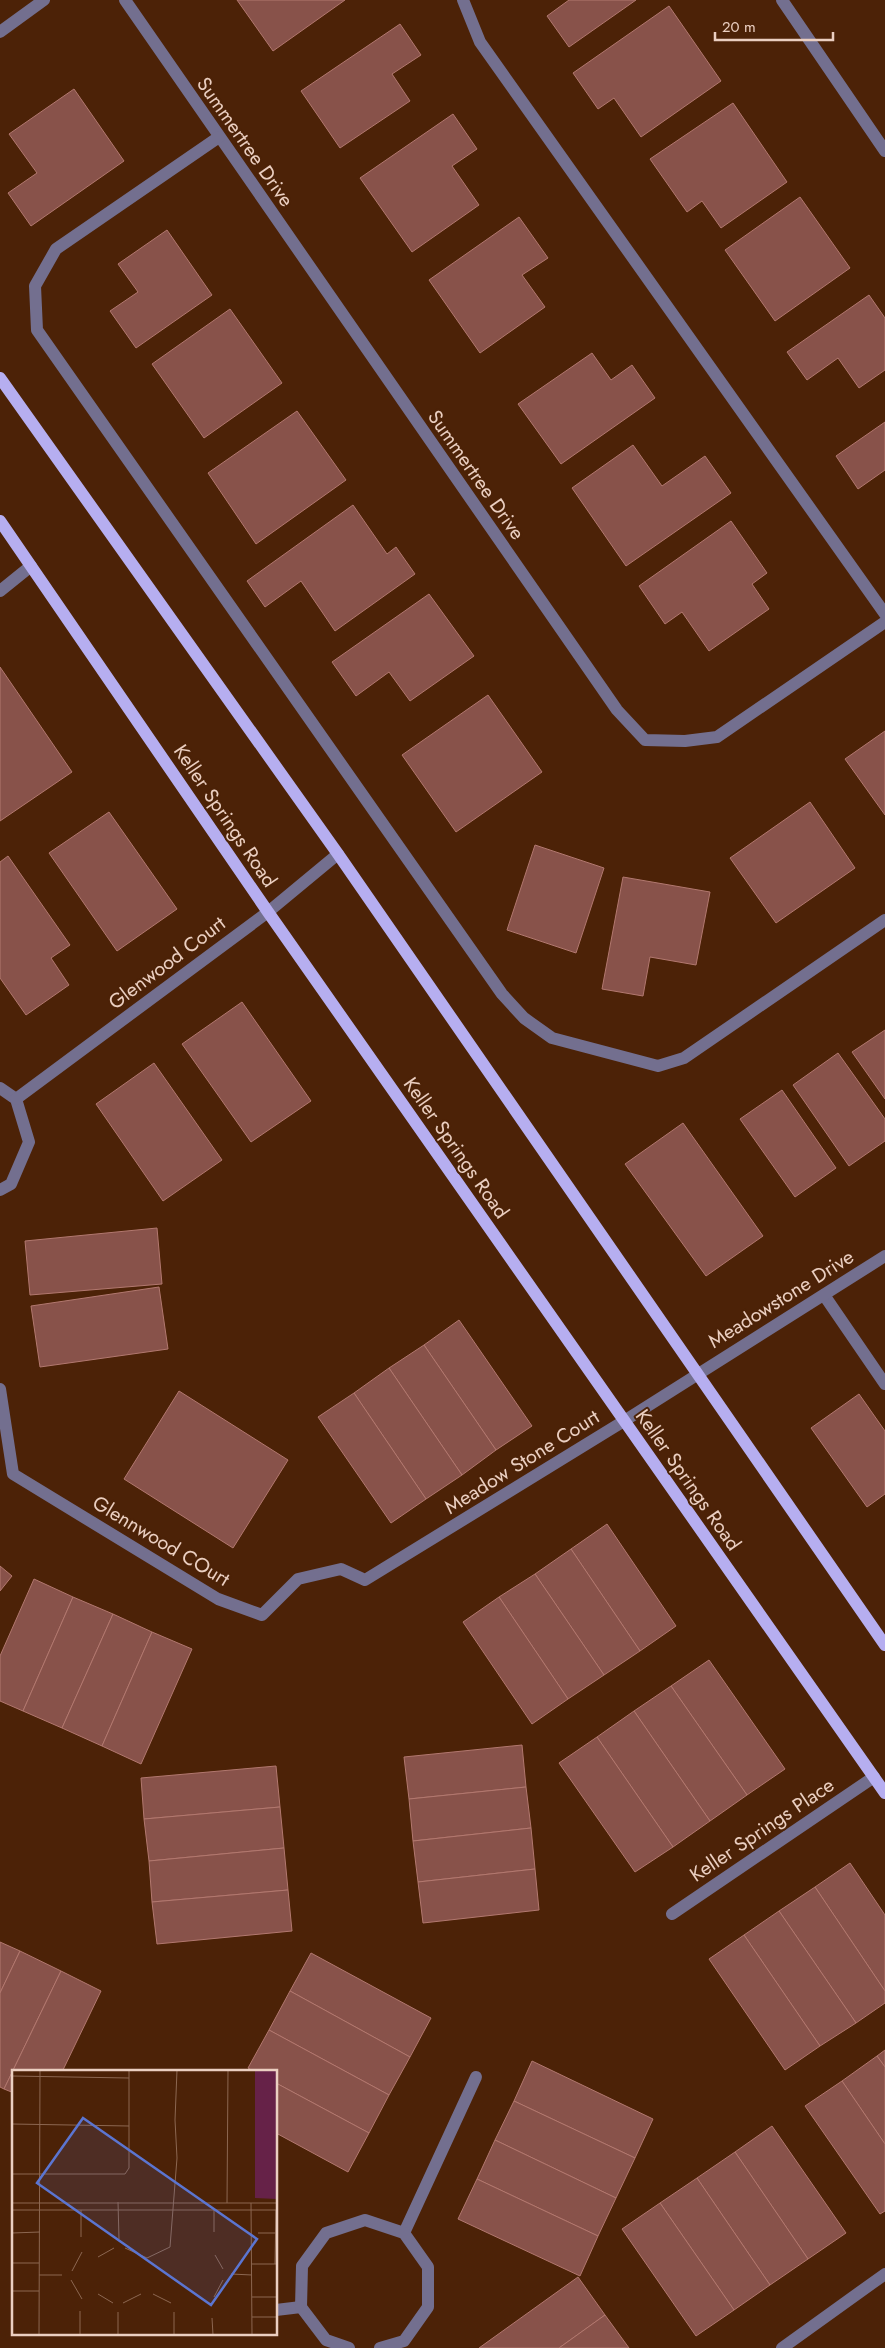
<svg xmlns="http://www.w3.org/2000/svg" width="885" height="2348" viewBox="0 0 885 2348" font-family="Jost,sans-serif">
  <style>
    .building { fill: #88524a; stroke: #b2786f }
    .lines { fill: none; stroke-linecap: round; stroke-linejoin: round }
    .minor { stroke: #736f8f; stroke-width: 12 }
    .major { stroke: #b6aef0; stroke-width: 12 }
    .labels { text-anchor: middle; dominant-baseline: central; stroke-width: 4; stroke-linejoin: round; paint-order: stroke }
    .street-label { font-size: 20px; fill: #ebcfc1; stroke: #4c2207 }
    .inset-road { fill: none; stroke: #8c6751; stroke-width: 1 }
    .view { fill: #5b75d1; fill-opacity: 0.15; stroke: #5b75d1; stroke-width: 2.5 }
    .inset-edge { fill: none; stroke: #ebcfc1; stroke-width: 2.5 }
  </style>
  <rect width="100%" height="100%" fill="#4c2207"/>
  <g class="building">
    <path d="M 237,0 L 345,0 L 273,51 Z"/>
    <path d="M 569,0 L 636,0 L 569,47 L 547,16 Z"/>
    <path d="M 669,6 L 721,81 L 641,137 L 614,98 L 598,109 L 573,73 Z"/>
    <path d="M 400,24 L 421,55 L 392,74 L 410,101 L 340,148 L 301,91 Z"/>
    <path d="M 74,89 L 124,161 L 31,226 L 8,193 L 37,173 L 9,134 Z"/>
    <path d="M 733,103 L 787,182 L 721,228 L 702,201 L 687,212 L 650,159 Z"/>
    <path d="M 453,114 L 477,149 L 452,166 L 479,205 L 412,252 L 360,178 Z"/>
    <path d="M 800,197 L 850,268 L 775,321 L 725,250 Z"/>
    <path d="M 519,217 L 548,258 L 522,275 L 545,307 L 480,353 L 429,280 Z"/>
    <path d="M 167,230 L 212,295 L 136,348 L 110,311 L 138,292 L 118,264 Z"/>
    <path d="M 869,295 L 885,318 L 885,370 L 859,388 L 838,358 L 807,380 L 787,352 Z"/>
    <path d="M 230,309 L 282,383 L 204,438 L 152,364 Z"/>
    <path d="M 592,353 L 611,380 L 632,365 L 655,398 L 561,464 L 518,404 Z"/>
    <path d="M 297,411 L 346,480 L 256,544 L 208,473 Z"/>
    <path d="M 885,422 L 885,470 L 858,489 L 836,456 Z"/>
    <path d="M 633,445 L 662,486 L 705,456 L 731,493 L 626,566 L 572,488 Z"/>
    <path d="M 353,505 L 387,554 L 396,547 L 415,574 L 335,631 L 301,581 L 265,607 L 247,581 Z"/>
    <path d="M 731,521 L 767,573 L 752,584 L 769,609 L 709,651 L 682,612 L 665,624 L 639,586 Z"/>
    <path d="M 429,594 L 474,656 L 410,701 L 389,672 L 356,696 L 332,662 Z"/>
    <path d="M 0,667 L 72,772 L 0,821 Z"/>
    <path d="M 488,695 L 542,772 L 456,832 L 402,755 Z"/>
    <path d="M 885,731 L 885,815 L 845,759 Z"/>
    <path d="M 810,802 L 855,868 L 776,923 L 730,858 Z"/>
    <path d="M 109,812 L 177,909 L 117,951 L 49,853 Z"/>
    <path d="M 535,845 L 604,868 L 576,953 L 507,930 Z"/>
    <path d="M 8,856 L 70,945 L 51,958 L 69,985 L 26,1015 L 0,978 L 0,862 Z"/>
    <path d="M 623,877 L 710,892 L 696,965 L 650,957 L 643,996 L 602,989 Z"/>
    <path d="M 242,1002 L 311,1101 L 251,1142 L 182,1044 Z"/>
    <path d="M 885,1030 L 885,1099 L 852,1052 Z"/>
    <path d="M 838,1053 L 885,1119 L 885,1141 L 849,1166 L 793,1085 Z"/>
    <path d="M 154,1063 L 222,1160 L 163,1201 L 96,1104 Z"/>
    <path d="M 782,1090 L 836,1168 L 795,1197 L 740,1119 Z"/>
    <path d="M 683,1123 L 763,1236 L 706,1276 L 625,1164 Z"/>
    <path d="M 157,1228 L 162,1284 L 30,1295 L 25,1241 Z"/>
    <path d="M 159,1287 L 168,1349 L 40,1367 L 31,1306 Z"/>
    <path d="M 459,1320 L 532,1426 L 496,1450 L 424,1345 Z"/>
    <path d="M 424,1345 L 496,1450 L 462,1475 L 389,1368 Z"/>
    <path d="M 389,1368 L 462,1475 L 426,1499 L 354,1393 Z"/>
    <path d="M 179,1391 L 288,1460 L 233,1548 L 124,1479 Z"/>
    <path d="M 354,1393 L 426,1499 L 391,1523 L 318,1417 Z"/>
    <path d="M 859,1394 L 885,1431 L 885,1494 L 867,1507 L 811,1428 Z"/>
    <path d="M 607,1524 L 676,1626 L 640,1651 L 571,1549 Z"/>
    <path d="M 571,1549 L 640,1651 L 604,1675 L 535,1574 Z"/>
    <path d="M 0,1566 L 12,1576 L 0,1591 Z"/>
    <path d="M 535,1574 L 604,1675 L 568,1699 L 499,1597 Z"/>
    <path d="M 34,1579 L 73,1597 L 23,1711 L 0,1701 L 0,1656 Z"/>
    <path d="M 73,1597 L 113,1614 L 62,1728 L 23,1711 Z"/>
    <path d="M 499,1597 L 568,1699 L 532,1724 L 463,1622 Z"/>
    <path d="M 113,1614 L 152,1632 L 102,1746 L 62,1728 Z"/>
    <path d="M 152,1632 L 192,1649 L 141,1764 L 102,1746 Z"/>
    <path d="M 709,1660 L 785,1769 L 747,1795 L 671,1686 Z"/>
    <path d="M 671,1686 L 747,1795 L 710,1821 L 634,1711 Z"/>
    <path d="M 634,1711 L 710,1821 L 673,1847 L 597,1737 Z"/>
    <path d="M 597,1737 L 673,1847 L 635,1872 L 559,1763 Z"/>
    <path d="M 522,1745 L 526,1787 L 409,1799 L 404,1757 Z"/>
    <path d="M 276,1766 L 280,1807 L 144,1819 L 141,1778 Z"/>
    <path d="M 526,1787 L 531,1828 L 413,1841 L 409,1799 Z"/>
    <path d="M 280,1807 L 284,1848 L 149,1861 L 144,1819 Z"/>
    <path d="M 531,1828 L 535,1869 L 418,1882 L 413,1841 Z"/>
    <path d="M 284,1848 L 288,1890 L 152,1902 L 149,1861 Z"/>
    <path d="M 850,1863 L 885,1915 L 885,1991 L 815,1887 Z"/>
    <path d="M 535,1869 L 539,1910 L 423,1923 L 418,1882 Z"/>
    <path d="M 815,1887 L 885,1991 L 885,2003 L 856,2023 L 779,1911 Z"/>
    <path d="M 288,1890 L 292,1931 L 157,1944 L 152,1902 Z"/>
    <path d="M 779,1911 L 856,2023 L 820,2046 L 744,1935 Z"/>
    <path d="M 744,1935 L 820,2046 L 785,2070 L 709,1959 Z"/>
    <path d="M 0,1942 L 20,1951 L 0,1993 Z"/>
    <path d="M 20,1951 L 61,1971 L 4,2089 L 0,2087 L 0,1993 Z"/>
    <path d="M 311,1953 L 431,2018 L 410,2057 L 290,1991 Z"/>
    <path d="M 61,1971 L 101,1991 L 62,2072 L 14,2072 L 14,2093 L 4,2089 Z"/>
    <path d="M 290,1991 L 410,2057 L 389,2095 L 269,2030 Z"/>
    <path d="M 269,2030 L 389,2095 L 369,2133 L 276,2083 L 276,2072 L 255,2072 L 248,2068 Z"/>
    <path d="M 885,2050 L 885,2067 L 877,2056 Z"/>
    <path d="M 877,2056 L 885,2067 L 885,2144 L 842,2081 Z"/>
    <path d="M 532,2061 L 653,2119 L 635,2158 L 514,2101 Z"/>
    <path d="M 842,2081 L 885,2144 L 885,2211 L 880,2214 L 805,2106 Z"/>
    <path d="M 276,2083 L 369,2133 L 348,2172 L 276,2133 Z"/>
    <path d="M 514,2101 L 635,2158 L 616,2198 L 495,2140 Z"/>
    <path d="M 772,2126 L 846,2233 L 808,2259 L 735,2152 Z"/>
    <path d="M 495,2140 L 616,2198 L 598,2236 L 477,2179 Z"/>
    <path d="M 735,2152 L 808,2259 L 770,2285 L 697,2178 Z"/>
    <path d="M 697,2178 L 770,2285 L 734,2310 L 660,2203 Z"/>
    <path d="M 477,2179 L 598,2236 L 580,2276 L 458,2219 Z"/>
    <path d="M 660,2203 L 734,2310 L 696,2336 L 622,2229 Z"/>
    <path d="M 578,2277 L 605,2315 L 559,2348 L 479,2348 Z"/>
    <path d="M 605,2315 L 629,2348 L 559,2348 Z"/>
  </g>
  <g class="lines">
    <g class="minor">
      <path d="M 125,0 L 617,710 L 645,740 L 685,741 L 717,737 L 885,622"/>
      <path d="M 463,0 L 480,42 L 885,614"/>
      <path d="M 782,0 L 885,151"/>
      <path d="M 0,32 L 44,0"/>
      <path d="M 219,137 L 56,249 L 35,286 L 37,330 L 502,994 L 524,1018 L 552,1038 L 658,1066 L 684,1058 L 885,920"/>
      <path d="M 0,591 L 31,566"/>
      <path d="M 0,1088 L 16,1099 L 29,1142 L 11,1184 L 0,1190"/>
      <path d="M 16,1099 L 268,912 L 338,854"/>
      <path d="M 824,1295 L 885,1384"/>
      <path d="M 0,1389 L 13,1474 L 218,1599 L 262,1615 L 298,1579 L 341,1569 L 365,1580 L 624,1421 L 885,1256"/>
      <path d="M 672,1914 L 874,1777"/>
      <path d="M 404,2233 L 476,2077"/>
      <path d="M 276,2310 L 301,2307"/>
      <path d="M 349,2348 L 326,2340 L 301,2307 L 302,2266 L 326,2233 L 365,2220 L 404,2233 L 428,2267 L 428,2307 L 404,2341 L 380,2348"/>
      <path d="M 782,2348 L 885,2274"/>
    </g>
    <g class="major">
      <path d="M 0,378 L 338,854 L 885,1645"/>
      <path d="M 0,521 L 268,912 L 885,1793"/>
    </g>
  </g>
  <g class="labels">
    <g class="street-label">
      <text transform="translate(245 142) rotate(55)">Summertree Drive</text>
      <text transform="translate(476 475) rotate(55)">Summertree Drive</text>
      <text transform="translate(225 816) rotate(56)">Keller Springs Road</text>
      <text transform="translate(167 963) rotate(-37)">Glenwood Court</text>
      <text transform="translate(456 1148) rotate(55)">Keller Springs Road</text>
      <text transform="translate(781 1299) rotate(-32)">Meadowstone Drive</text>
      <text transform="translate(522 1462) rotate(-32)">Meadow Stone Court</text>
      <text transform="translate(688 1480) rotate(55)">Keller Springs Road</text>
      <text transform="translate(161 1541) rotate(31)">Glennwood COurt</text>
      <text transform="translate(762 1830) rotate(-34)">Keller Springs Place</text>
    </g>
  </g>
  <g transform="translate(12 2070)">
    <rect width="265" height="265" fill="#4c2207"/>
    <path d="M 243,0 L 265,0 L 265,129 L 243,128 Z" fill="#662248"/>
    <path class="inset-road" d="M 0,6 L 117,8M 0,54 L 117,56M 0,104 L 113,104 L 117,98 L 117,0M 106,132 L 107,169M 0,133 L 265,133M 215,133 L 216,0M 239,133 L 240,265M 0,140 L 265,140M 69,140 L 69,167M 202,162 L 202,140M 0,163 L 28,162M 246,163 L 265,163M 113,178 L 135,188 L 158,177 L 165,88 L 163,50 L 165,0M 203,185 L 211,199M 86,187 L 102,178M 0,193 L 27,193M 239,194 L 265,194M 263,194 L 264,140M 60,201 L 70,182M 219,204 L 240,205M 27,205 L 50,205M 59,210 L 70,229M 0,221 L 27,221M 86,224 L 101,233M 141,224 L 159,233M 202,227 L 211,210M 240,227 L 265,227M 111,233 L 129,224M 240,247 L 265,247M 200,248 L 201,265M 27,265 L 28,0M 68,265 L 68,241M 106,265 L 106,242M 162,265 L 162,242"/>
    <path class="view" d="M 71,48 L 245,169 L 199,235 L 25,113 Z"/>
    <rect width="265" height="265" class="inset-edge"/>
  </g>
  <path d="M715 32v8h118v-8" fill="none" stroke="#ebcfc1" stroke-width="2.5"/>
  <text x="722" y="32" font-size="15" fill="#ebcfc1" stroke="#4c2207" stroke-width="4" paint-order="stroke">20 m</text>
</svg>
